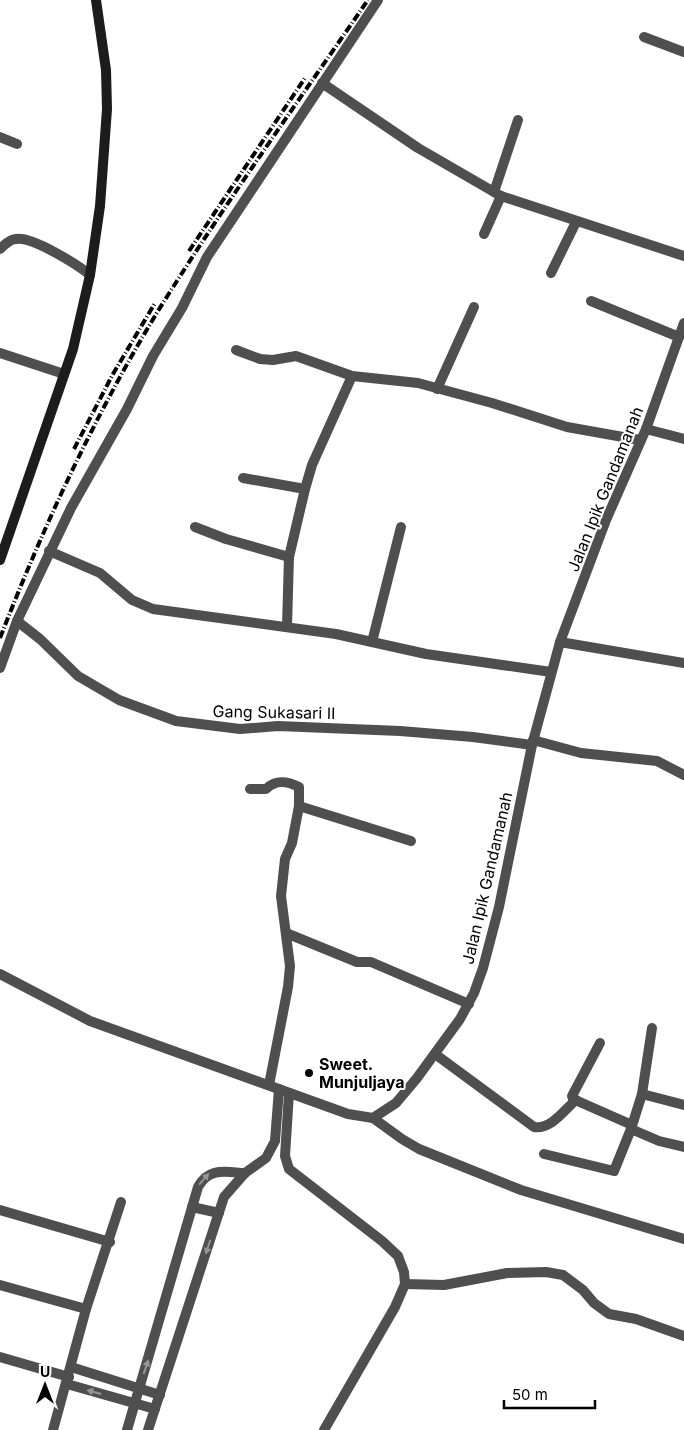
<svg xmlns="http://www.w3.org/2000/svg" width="684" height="1430" viewBox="0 0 684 1430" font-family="Inter,sans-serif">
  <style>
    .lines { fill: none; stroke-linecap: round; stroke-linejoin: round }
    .minor { stroke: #4f4f4f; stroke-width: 10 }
    .tertiary { stroke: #4f4f4f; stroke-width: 10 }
    .secondary { stroke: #1c1c1c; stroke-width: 10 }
    .rail { stroke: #000; stroke-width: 4; stroke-dasharray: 8 2.5 1 2.5; stroke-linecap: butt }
    .oneway { fill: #959595 }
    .poi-dot { fill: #000; stroke: #fff; stroke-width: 2 }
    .labels { text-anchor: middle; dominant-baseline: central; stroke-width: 4; stroke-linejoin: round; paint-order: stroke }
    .street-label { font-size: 16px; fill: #000; stroke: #fff }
    .poi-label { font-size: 16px; font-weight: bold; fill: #000; stroke: #fff; text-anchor: start }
  </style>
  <rect width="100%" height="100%" fill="#fff"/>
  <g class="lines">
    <g class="minor">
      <path d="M 644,37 L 684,52"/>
      <path d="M 322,83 L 418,148 L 501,196 L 684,256"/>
      <path d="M 0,137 L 17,144"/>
      <path d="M 494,192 L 518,120"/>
      <path d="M 484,234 L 501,196"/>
      <path d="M 0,249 C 4,245 10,239 16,239 C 32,236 78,265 90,275"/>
      <path d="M 551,273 L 576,222"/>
      <path d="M 591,301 L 679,337"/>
      <path d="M 236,350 L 260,359 L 273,360 L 296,356 L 352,376 L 418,383 L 492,403 L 567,427 L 640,440"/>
      <path d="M 0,353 L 64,374"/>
      <path d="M 437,389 L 474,307"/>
      <path d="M 646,429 L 684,439"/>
      <path d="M 243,478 L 305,489"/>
      <path d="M 195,527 L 226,539 L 289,557"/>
      <path d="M 49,551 L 100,573 L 132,600 L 153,609 L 336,634 L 426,654 L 551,672"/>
      <path d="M 17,621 L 40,639 L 78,676 L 119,700 L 176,721 L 240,729 L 278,726 L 400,731 L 473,737 L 532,745"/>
      <path d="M 287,626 L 289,557 L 305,489 L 312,465 L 352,376"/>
      <path d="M 372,642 L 401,527"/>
      <path d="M 560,642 L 684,663"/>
      <path d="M 0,668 L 17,621 L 71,508 L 127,409 L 153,356 L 182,308 L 207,257 L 378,0"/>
      <path d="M 533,740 L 581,753 L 657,761 L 684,775"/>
      <path d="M 250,789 L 266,789 C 276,779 287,781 299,787 L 299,806 L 292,843 L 285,859 L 281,896 L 290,966 L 288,987 L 269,1085"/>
      <path d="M 299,806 L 411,841"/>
      <path d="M 286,933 L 357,962 L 371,962 L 469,1004"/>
      <path d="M 600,1043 L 572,1096 L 573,1099 L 632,1125"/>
      <path d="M 435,1054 L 534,1127 C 551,1130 564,1110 576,1100"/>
      <path d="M 289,1093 L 285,1156 L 289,1169 L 382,1241 L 398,1256 L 404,1272 L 405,1284 L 395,1307 L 324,1430"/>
      <path d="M 642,1094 L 652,1028"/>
      <path d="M 373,1118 L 402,1139 L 419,1149 L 521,1190 L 684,1239"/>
      <path d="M 631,1129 L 659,1141 L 684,1147"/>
      <path d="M 544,1154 L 614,1171 L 631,1129 L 642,1094 L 684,1105"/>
      <path d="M 192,1207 L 219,1213"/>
      <path d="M 0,1210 L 110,1242"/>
      <path d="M 405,1284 L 444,1285 L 507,1273 L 546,1272 L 563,1275 L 583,1290 L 594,1303 L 609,1314 L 636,1319 L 684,1336"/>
      <path d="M 0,1285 L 86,1309"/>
      <path d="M 0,1357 L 69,1377"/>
      <path d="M 71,1367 L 160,1395"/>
      <path d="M 67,1384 L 155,1409"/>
      <path d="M 53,1430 L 86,1309 L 121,1202"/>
      <path d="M 127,1430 L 198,1187 C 209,1167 225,1172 245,1173"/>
      <path d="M 148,1430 L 224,1197 L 245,1173 L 266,1158 L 275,1141 L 279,1089"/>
    </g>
    <path class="tertiary" d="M 0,974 L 90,1021 L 348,1114 L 373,1118 L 396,1103 L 417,1078 L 460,1019 L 474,993 L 483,968 L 499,907 L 532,745 L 560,642 L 606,520 L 646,429 L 684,323"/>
    <path class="secondary" d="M 0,560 L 73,349 L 90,275 L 100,206 L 107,109 L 106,70 L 96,0"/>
    <g class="rail">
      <path d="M 189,251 L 305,78"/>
      <path d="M 74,449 L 113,374 L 155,303"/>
      <path d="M 0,638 C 44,525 95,415 158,311 C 224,205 297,103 368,0"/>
    </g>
  </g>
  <defs><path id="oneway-solid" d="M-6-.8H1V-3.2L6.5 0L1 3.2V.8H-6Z" transform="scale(1.25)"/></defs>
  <g class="oneway">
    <use href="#oneway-solid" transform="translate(204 1179) rotate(-49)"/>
    <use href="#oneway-solid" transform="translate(208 1247) rotate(108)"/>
    <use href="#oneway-solid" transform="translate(146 1367) rotate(-71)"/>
    <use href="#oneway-solid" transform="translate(94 1392) rotate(-165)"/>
  </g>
  <circle class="poi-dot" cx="309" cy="1073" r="5"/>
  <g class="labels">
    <g class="street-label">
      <text transform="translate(605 489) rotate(-68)">Jalan Ipik Gandamanah</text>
      <text transform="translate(274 712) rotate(1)">Gang Sukasari II</text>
      <text transform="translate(487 878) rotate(-77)">Jalan Ipik Gandamanah</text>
    </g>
    <g class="poi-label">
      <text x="319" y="1064">Sweet.<tspan x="319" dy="18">Munjuljaya</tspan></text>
    </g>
  </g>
  <g transform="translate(45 1385)" stroke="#ffffff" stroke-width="4" paint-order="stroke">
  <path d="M0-4L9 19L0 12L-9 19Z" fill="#000000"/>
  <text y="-8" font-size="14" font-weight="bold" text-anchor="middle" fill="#000000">U</text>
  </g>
  <path d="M504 1400v8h91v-8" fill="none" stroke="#000000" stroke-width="2.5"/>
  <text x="512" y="1400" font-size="15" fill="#000000" stroke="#ffffff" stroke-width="4" paint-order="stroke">50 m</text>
</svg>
